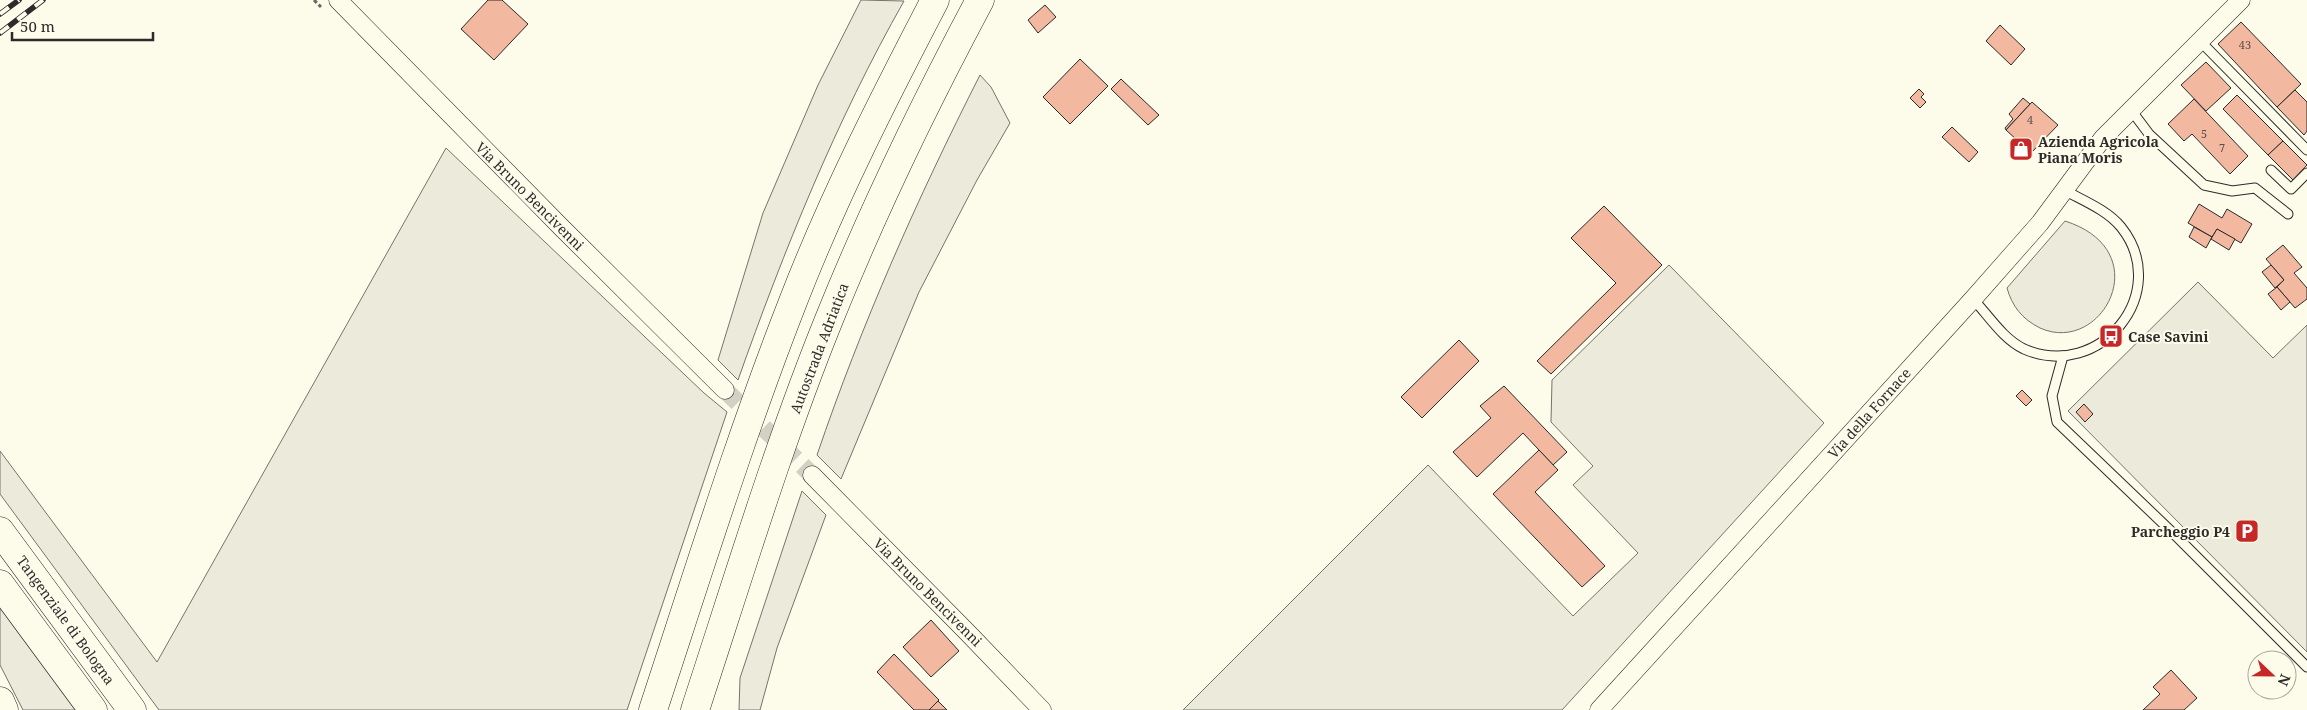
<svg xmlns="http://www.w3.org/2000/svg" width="2307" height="710" viewBox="0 0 2307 710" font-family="'Noto Serif',serif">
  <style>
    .green { fill: #ecebdb; stroke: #74746e }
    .parking { fill: #eceadb; stroke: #74746e }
    .building { fill: #f2b8a0; stroke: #2b2b2b }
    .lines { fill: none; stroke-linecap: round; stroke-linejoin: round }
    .street-tunnel { stroke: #d3d1c4; stroke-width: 18; stroke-dasharray: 18 9; stroke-linecap: butt }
    .lane-casing { stroke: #2b2b2b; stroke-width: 11 }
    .street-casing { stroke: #2b2b2b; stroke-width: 19 }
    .highway-casing { stroke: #2b2b2b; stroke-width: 29 }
    .path { stroke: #6a6964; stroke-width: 3; stroke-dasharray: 4 2.5; stroke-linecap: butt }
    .lane { stroke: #fdfbea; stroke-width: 9 }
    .street { stroke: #fdfbea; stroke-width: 18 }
    .highway { stroke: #fdfbea; stroke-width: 28 }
    .rail-casing { stroke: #2b2b2b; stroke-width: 5.5 }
    .rail { stroke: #fdfbea; stroke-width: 4; stroke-dasharray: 11; stroke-linecap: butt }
    .labels { text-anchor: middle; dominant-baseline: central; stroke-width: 4; stroke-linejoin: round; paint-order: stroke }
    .number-label { font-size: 11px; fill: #5d4e48 }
    .poi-label { font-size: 14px; font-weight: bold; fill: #2b2b2b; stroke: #fdfbea; text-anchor: start }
    .street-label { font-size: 14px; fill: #2b2b2b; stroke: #fdfbea }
  </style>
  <rect width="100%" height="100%" fill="#fdfbea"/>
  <g class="green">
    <path d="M 861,0 L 904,1 C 836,121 784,250 738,380 L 718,360 L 763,213 L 818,85 Z"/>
    <path d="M 980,75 L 991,87 L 1010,123 L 977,180 L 919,292 L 841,479 L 817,455 C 862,323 917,199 980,75 Z"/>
    <path d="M 446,148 L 704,393 L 727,412 L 627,710 L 159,710 L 0,494 L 0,451 L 157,662 Z"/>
    <path d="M 2065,221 C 2159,251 2102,356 2040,328 C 2022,319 2012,306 2007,288 Z"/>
    <path d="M 1669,265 L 1824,423 L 1562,710 L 1183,710 L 1428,465 L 1573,616 L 1638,553 L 1573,485 L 1593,466 L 1551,422 L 1552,380 Z"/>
    <path d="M 802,491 L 826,515 L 777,648 L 760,710 L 739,710 L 740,678 Z"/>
    <path d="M 0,608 L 75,710 L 23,710 L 0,665 Z"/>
  </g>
  <path class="parking" d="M 2198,282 L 2273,358 L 2307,325 L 2307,652 L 2068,411 Z"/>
  <g class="building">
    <path d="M 488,0 L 502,0 L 528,24 L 494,60 L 461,29 Z"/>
    <path d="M 1045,5 L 1056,17 L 1038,33 L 1028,20 Z"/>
    <path d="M 2241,22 L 2301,84 L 2277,107 L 2218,44 Z"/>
    <path d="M 2000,25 L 2025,49 L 2011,65 L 1986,41 Z"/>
    <path d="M 1080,59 L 1108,86 L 1070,124 L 1043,97 Z"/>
    <path d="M 2206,62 L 2231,88 L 2206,111 L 2181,85 Z"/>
    <path d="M 1121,79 L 1159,115 L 1148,125 L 1111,89 Z"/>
    <path d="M 1919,89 L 1924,94 L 1921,97 L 1926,102 L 1920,108 L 1910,98 Z"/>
    <path d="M 2295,90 L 2307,102 L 2307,131 L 2304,135 L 2277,107 Z"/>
    <path d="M 2237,95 L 2283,141 L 2268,155 L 2223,109 Z"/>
    <path d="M 2023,98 L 2030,104 L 2006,130 L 2005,128 L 2013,119 L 2009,114 Z"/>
    <path d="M 2194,99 L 2248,156 L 2230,174 L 2192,134 L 2184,141 L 2168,124 Z"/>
    <path d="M 2032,102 L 2058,125 L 2031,153 L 2006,130 Z"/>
    <path d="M 1952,127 L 1978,152 L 1969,162 L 1942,137 Z"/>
    <path d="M 2283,141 L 2307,165 L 2293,180 L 2268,155 Z"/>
    <path d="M 2199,204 L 2222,218 L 2227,209 L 2252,224 L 2241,243 L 2217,229 L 2212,237 L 2188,223 Z"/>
    <path d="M 1604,206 L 1662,265 L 1551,374 L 1537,361 L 1616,283 L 1571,238 Z"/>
    <path d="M 2194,227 L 2212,237 L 2206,248 L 2189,237 Z"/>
    <path d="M 2217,229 L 2235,239 L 2229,250 L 2211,239 Z"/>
    <path d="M 2283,245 L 2302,267 L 2294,273 L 2307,288 L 2307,299 L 2295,308 L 2277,287 L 2284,280 L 2266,259 Z"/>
    <path d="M 2271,265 L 2284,280 L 2275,288 L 2262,272 Z"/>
    <path d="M 2277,287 L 2290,302 L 2281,310 L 2268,294 Z"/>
    <path d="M 1459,340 L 1479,361 L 1422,418 L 1401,397 Z"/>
    <path d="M 1504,386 L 1567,452 L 1553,465 L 1523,433 L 1477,477 L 1453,452 L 1491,418 L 1480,406 Z"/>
    <path d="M 2022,390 L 2032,400 L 2026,406 L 2016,396 Z"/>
    <path d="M 2084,404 L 2093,414 L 2085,422 L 2076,412 Z"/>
    <path d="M 1539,450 L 1558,470 L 1535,492 L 1605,566 L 1582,587 L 1493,494 Z"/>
    <path d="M 931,620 L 959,651 L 931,677 L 903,647 Z"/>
    <path d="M 894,654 L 939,700 L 929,710 L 914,710 L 877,672 Z"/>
    <path d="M 2171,670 L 2197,698 L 2184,710 L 2143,710 L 2160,694 L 2153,687 Z"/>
    <path d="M 938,701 L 947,710 L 929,710 Z"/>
  </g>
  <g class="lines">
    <path class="street-tunnel" d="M 725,390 L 812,475"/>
    <g class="lane-casing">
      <g id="lane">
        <path d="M 2200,41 L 2307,150"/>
        <path d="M 2131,110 L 2149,134 L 2204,185 L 2232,191 L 2255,188 L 2288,214"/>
        <path d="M 2271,170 L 2291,189 L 2307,173"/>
        <path d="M 1973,299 C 1989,316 2003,339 2024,349 C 2100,382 2173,292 2121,227 C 2107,210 2084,201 2064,190"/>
        <path d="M 2063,356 L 2052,396 L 2057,422 L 2174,534 L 2307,667"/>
      </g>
    </g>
    <g class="street-casing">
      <g id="street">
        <path d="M 338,0 L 561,227 L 725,390"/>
        <path d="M 812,475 L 967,632 L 1042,710"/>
        <path d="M 1599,710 L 1973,299 L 2040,223 L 2103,138 L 2241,0"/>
      </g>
    </g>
    <g class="highway-casing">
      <g id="highway">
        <path d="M 0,531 L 132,710"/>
        <path d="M 0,584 L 93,710"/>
        <path d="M 0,701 L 4,710"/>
        <path d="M 653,710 C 698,573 741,434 794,299 C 834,196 884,98 935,0"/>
        <path d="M 695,710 C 738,579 778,445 830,317 C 874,208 925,103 980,0"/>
      </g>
    </g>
    <path class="path" d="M 314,0 L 321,7"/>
    <use href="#lane" class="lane"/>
    <use href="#street" class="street"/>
    <use href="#highway" class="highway"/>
    <g class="rail-casing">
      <g id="rail">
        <path d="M 0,14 L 19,0"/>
        <path d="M 0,33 L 43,0"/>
      </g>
    </g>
    <use href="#rail" class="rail"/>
  </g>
  <defs>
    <g id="shop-square" transform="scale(1.25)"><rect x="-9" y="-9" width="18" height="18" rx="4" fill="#c62828" stroke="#fdfbea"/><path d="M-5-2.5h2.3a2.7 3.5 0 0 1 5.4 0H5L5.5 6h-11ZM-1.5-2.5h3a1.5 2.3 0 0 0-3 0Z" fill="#fff"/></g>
    <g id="bus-square" transform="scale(1.25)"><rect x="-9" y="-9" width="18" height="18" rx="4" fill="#c62828" stroke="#fdfbea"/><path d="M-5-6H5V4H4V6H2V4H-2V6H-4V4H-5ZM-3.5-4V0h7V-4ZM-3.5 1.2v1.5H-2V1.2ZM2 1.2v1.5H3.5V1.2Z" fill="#fff"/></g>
    <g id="parking-square" transform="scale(1.25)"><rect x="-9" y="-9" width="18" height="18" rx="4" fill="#c62828" stroke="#fdfbea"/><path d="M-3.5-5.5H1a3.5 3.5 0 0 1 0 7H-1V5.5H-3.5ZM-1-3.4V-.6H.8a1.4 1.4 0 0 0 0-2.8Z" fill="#fff"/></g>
  </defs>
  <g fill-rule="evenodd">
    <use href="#shop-square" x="2021" y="149"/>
    <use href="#bus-square" x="2111" y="336"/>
    <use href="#parking-square" x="2247" y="531"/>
  </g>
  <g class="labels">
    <g class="number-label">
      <text x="2245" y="44">43</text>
      <text x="2030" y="119">4</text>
      <text x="2204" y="133">5</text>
      <text x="2222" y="147">7</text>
    </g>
    <g class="poi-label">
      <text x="2038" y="141">Azienda Agricola<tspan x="2038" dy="16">Piana Moris</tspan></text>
      <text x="2128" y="336">Case Savini</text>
      <text x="2230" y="531" text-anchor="end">Parcheggio P4</text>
    </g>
    <g class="street-label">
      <text transform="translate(530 196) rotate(45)">Via Bruno Bencivenni</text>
      <text transform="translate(819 348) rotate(-69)">Autostrada Adriatica</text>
      <text transform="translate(1869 413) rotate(-48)">Via della Fornace</text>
      <text transform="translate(928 592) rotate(45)">Via Bruno Bencivenni</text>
      <text transform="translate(66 620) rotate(54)">Tangenziale di Bologna</text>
    </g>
  </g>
  <g transform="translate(2272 675) rotate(112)"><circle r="24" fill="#fdfbea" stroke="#a9a89e"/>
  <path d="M0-4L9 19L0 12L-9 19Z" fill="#c62828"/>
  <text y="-8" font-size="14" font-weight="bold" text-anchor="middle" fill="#2b2b2b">N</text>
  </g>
  <path d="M12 32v8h141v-8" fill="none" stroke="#2b2b2b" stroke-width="2.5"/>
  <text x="20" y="32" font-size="15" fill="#2b2b2b" stroke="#fdfbea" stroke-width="4" paint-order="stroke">50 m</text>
</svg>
